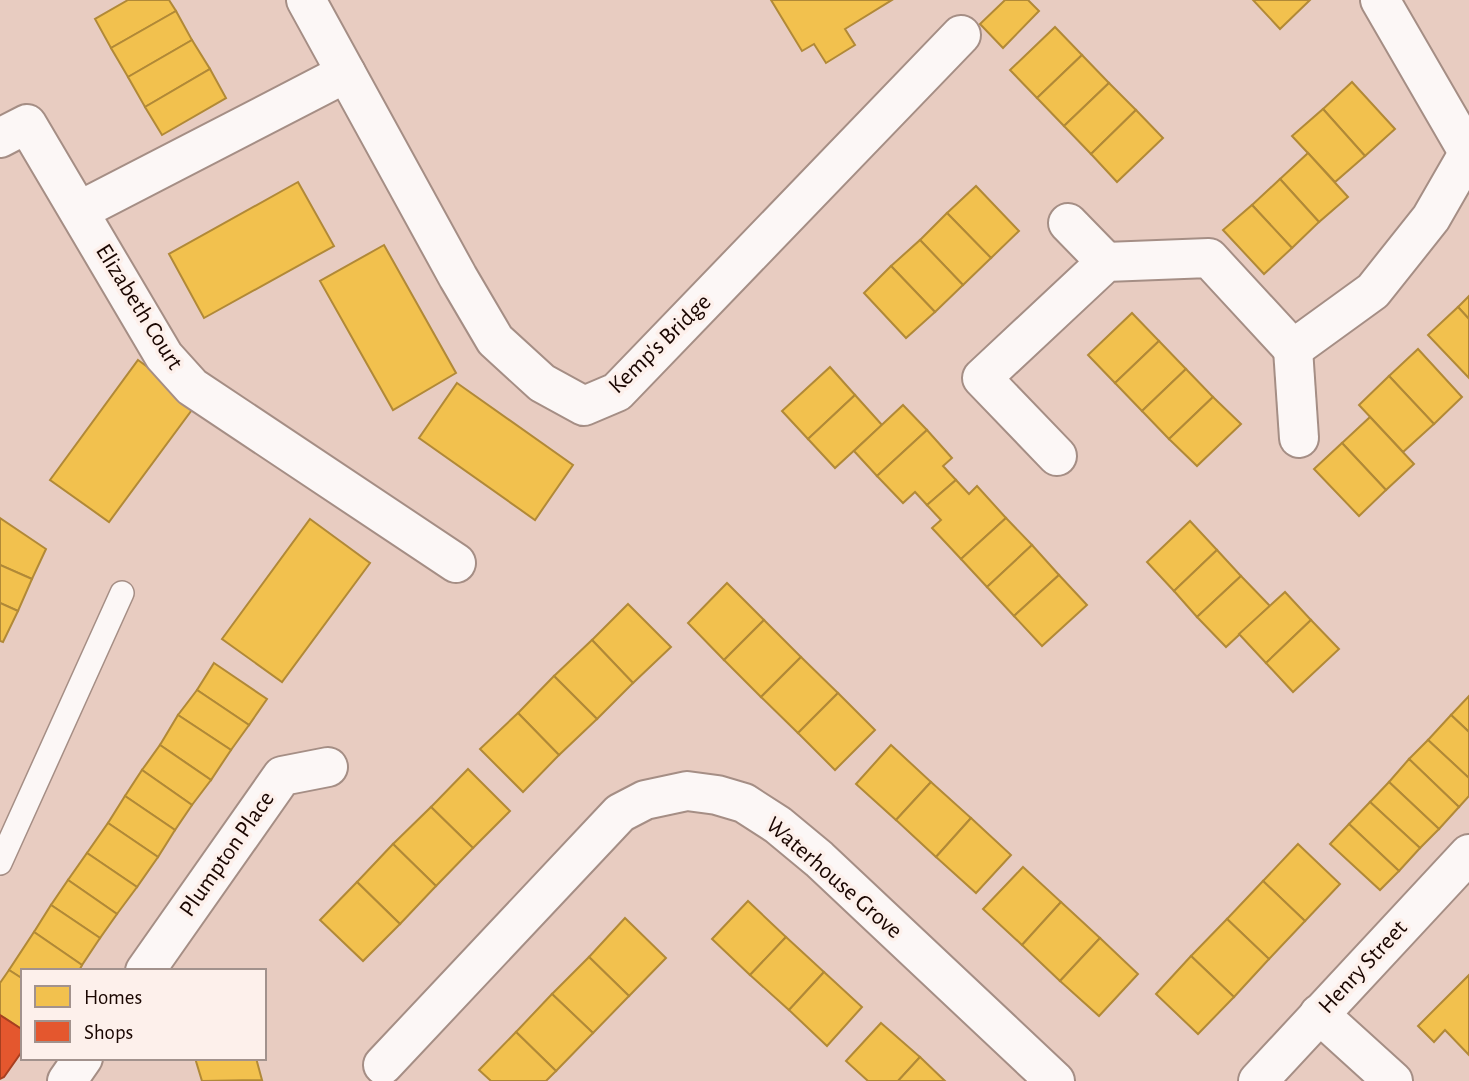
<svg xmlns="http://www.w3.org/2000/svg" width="1469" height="1081" viewBox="0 0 1469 1081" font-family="'Alegreya Sans',sans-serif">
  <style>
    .homes { fill: #f2c14e; stroke: #b18937; stroke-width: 2 }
    .shops { fill: #e4572e; stroke: #a73f20; stroke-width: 2 }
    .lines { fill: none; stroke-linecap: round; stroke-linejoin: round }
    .service-casing { stroke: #a58e85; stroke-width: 26 }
    .minor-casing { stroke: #a58e85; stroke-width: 42 }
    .service { stroke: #fcf7f6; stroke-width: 23 }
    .minor { stroke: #fcf7f6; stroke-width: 38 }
    .labels { text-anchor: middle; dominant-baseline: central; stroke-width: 7; stroke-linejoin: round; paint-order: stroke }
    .street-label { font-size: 24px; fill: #1a0601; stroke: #fdf0eb }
  </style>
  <rect width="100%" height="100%" fill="#e8ccc1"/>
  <g class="homes">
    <path d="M 128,0 L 169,0 L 176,11 L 111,48 L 95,19 Z"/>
    <path d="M 771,0 L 892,0 L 845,29 L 855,45 L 826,63 L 814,44 L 802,51 Z"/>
    <path d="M 1005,0 L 1028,0 L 1039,11 L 1003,48 L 980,24 Z"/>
    <path d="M 1253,0 L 1310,0 L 1280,29 Z"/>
    <path d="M 176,11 L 192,40 L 128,77 L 111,48 Z"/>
    <path d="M 1055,27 L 1082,55 L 1037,98 L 1010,70 Z"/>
    <path d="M 192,40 L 210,69 L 145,107 L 128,77 Z"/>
    <path d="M 1082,55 L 1109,83 L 1064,126 L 1037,98 Z"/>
    <path d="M 210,69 L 226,98 L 162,135 L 145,107 Z"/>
    <path d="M 1352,82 L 1395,129 L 1365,156 L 1323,109 Z"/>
    <path d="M 1109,83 L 1136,110 L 1091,154 L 1064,126 Z"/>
    <path d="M 1323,109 L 1365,156 L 1335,182 L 1292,136 Z"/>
    <path d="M 1136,110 L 1163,138 L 1117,182 L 1091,154 Z"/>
    <path d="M 1308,153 L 1348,197 L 1319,222 L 1280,179 Z"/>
    <path d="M 1280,179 L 1319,222 L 1292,248 L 1252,205 Z"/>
    <path d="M 298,182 L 334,246 L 204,318 L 169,254 Z"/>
    <path d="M 976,186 L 1019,231 L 991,258 L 947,213 Z"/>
    <path d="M 1252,205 L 1292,248 L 1264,274 L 1223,230 Z"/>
    <path d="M 947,213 L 991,258 L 963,285 L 920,240 Z"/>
    <path d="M 920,240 L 963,285 L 935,312 L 891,266 Z"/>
    <path d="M 384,245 L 456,373 L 393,410 L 320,281 Z"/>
    <path d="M 891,266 L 935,312 L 906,338 L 864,293 Z"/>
    <path d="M 1469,296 L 1469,319 L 1458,307 Z"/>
    <path d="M 1458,307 L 1469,319 L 1469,378 L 1428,335 Z"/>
    <path d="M 1132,313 L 1159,341 L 1115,383 L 1088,355 Z"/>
    <path d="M 1159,341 L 1186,369 L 1142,411 L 1115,383 Z"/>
    <path d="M 1418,349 L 1462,397 L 1434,424 L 1389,376 Z"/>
    <path d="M 138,360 L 197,403 L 109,522 L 50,480 Z"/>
    <path d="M 830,367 L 855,395 L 808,439 L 782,411 Z"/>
    <path d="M 1186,369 L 1213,397 L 1169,439 L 1142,411 Z"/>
    <path d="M 1389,376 L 1434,424 L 1403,452 L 1359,405 Z"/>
    <path d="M 457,383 L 573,465 L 535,520 L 419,438 Z"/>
    <path d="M 855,395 L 882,425 L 835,468 L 808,439 Z"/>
    <path d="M 1213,397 L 1241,424 L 1197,466 L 1169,439 Z"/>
    <path d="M 903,405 L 927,430 L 877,476 L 854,451 Z"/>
    <path d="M 1370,417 L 1414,464 L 1386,490 L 1342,443 Z"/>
    <path d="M 927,430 L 952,458 L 943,466 L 956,480 L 927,505 L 915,492 L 903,503 L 877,476 Z"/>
    <path d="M 1342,443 L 1386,490 L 1359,516 L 1314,469 Z"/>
    <path d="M 956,480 L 969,494 L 977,486 L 1006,518 L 961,559 L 932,528 L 941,520 L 927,505 Z"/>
    <path d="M 0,518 L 46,549 L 32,579 L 0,565 Z"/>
    <path d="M 1006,518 L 1032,545 L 987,587 L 961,559 Z"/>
    <path d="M 310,519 L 370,563 L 282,682 L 222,639 Z"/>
    <path d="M 1190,521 L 1217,550 L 1174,591 L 1147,562 Z"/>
    <path d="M 1032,545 L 1059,575 L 1014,616 L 987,587 Z"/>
    <path d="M 1217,550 L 1241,576 L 1197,617 L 1174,591 Z"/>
    <path d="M 0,565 L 32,579 L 18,611 L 0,603 Z"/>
    <path d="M 1059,575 L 1087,605 L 1042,646 L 1014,616 Z"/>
    <path d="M 1241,576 L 1270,606 L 1226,647 L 1197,617 Z"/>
    <path d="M 727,583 L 764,620 L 724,660 L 688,623 Z"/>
    <path d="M 1285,592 L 1311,620 L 1266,663 L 1239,634 Z"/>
    <path d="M 0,603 L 18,611 L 3,642 L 0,641 Z"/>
    <path d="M 628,604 L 671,647 L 633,683 L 592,640 Z"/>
    <path d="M 764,620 L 801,657 L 761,697 L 724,660 Z"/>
    <path d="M 1311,620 L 1339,649 L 1293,692 L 1266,663 Z"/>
    <path d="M 592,640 L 633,683 L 597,719 L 554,676 Z"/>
    <path d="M 801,657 L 838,693 L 798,733 L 761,697 Z"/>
    <path d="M 214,663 L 267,699 L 249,725 L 197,690 Z"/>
    <path d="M 554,676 L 597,719 L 559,755 L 518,713 Z"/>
    <path d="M 197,690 L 249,725 L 231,750 L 178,715 Z"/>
    <path d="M 838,693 L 875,730 L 835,770 L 798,733 Z"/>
    <path d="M 1469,696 L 1469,732 L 1451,715 Z"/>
    <path d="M 518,713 L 559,755 L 523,792 L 480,749 Z"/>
    <path d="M 178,715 L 231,750 L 211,780 L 160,745 Z"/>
    <path d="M 1451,715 L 1469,732 L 1469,778 L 1428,740 Z"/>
    <path d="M 1428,740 L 1469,778 L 1469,796 L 1459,807 L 1409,759 Z"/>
    <path d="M 160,745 L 211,780 L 192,805 L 142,770 Z"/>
    <path d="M 891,745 L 931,782 L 896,820 L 856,784 Z"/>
    <path d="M 1409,759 L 1459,807 L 1439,829 L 1389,782 Z"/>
    <path d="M 468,769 L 510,811 L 473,848 L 431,807 Z"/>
    <path d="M 142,770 L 192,805 L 175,830 L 125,796 Z"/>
    <path d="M 931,782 L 971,818 L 936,857 L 896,820 Z"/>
    <path d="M 1389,782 L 1439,829 L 1420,848 L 1370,802 Z"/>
    <path d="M 125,796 L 175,830 L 158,857 L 108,823 Z"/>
    <path d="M 1370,802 L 1420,848 L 1399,871 L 1349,824 Z"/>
    <path d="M 431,807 L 473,848 L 436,886 L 393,844 Z"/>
    <path d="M 971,818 L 1011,855 L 976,893 L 936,857 Z"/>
    <path d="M 108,823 L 158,857 L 137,887 L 87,853 Z"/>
    <path d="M 1349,824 L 1399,871 L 1380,890 L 1330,844 Z"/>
    <path d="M 393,844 L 436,886 L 400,924 L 357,882 Z"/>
    <path d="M 1298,844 L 1340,884 L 1305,921 L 1263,881 Z"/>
    <path d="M 87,853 L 137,887 L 117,914 L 68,880 Z"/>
    <path d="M 1023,867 L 1061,902 L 1022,945 L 983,909 Z"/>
    <path d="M 68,880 L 117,914 L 100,938 L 51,905 Z"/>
    <path d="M 1263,881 L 1305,921 L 1269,959 L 1227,919 Z"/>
    <path d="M 357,882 L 400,924 L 363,961 L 320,920 Z"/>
    <path d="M 748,901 L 786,937 L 750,975 L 712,939 Z"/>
    <path d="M 1061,902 L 1100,938 L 1060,981 L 1022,945 Z"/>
    <path d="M 51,905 L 100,938 L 82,965 L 34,932 Z"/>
    <path d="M 625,918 L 666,958 L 629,996 L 589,957 Z"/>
    <path d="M 1227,919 L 1269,959 L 1234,997 L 1191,956 Z"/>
    <path d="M 34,932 L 82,965 L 79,971 L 23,971 L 23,979 L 9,970 Z"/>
    <path d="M 786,937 L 824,972 L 789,1010 L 750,975 Z"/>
    <path d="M 1100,938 L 1138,974 L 1099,1016 L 1060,981 Z"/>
    <path d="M 1191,956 L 1234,997 L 1198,1034 L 1156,994 Z"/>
    <path d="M 589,957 L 629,996 L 593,1033 L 552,994 Z"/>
    <path d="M 9,970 L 23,979 L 23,1030 L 0,1015 L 0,983 Z"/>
    <path d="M 824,972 L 862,1007 L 827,1046 L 789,1010 Z"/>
    <path d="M 1469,975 L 1469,1055 L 1445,1030 L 1434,1042 L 1418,1026 Z"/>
    <path d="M 552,994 L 593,1033 L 556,1071 L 516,1032 Z"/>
    <path d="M 881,1023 L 920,1057 L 898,1081 L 868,1081 L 846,1061 Z"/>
    <path d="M 516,1032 L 556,1071 L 546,1081 L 491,1081 L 479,1070 Z"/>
    <path d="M 920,1057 L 945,1081 L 898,1081 Z"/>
    <path d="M 195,1058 L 256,1058 L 262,1080 L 202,1081 Z"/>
  </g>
  <path class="shops" d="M 0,1015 L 23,1030 L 23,1050 L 4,1077 L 0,1079 Z"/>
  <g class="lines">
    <g class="service-casing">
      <path id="service" d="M 0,863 L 122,593"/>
    </g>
    <g class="minor-casing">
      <g id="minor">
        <path d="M 306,0 L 458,277 L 495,340 L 542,383 L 584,406 L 617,392 L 961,35"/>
        <path d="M 1380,0 L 1468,152"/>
        <path d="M 0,138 L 27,124 L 164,356 L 192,387 L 456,563"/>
        <path d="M 79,211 L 346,73"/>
        <path d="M 1068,223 L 1106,262"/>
        <path d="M 1293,349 L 1299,438"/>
        <path d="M 1057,456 L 982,378 L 1106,262 L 1209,258 L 1293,349 L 1373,291 L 1431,218 L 1469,152"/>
        <path d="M 145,971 L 282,776 L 328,767"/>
        <path d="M 1319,1014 L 1393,1081"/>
        <path d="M 383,1065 L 620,813 L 645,800 L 687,791 L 717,795 L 744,803 L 778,825 L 819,859 L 1055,1081"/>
        <path d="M 67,1081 L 83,1058"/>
        <path d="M 1258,1081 L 1469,854"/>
      </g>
    </g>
    <use href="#service" class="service"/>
    <use href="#minor" class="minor"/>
  </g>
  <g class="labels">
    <g class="street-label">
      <text transform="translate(139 307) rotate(58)">Elizabeth Court</text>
      <text transform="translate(660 344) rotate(-44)">Kemp's Bridge</text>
      <text transform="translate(227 854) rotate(-55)">Plumpton Place</text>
      <text transform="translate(834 878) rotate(41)">Waterhouse Grove</text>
      <text transform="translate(1363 967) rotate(-47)">Henry Street</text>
    </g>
  </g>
  <rect x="21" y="969" width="245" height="91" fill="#fdf0eb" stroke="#a2928d" stroke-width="2"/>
  <rect x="35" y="986" width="35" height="21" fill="#f2c14e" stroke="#a2928d" stroke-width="2"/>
  <text x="84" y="1004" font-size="21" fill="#1a0601">Homes</text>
  <rect x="35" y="1021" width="35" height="21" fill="#e4572e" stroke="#a2928d" stroke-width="2"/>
  <text x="84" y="1039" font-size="21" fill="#1a0601">Shops</text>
</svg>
